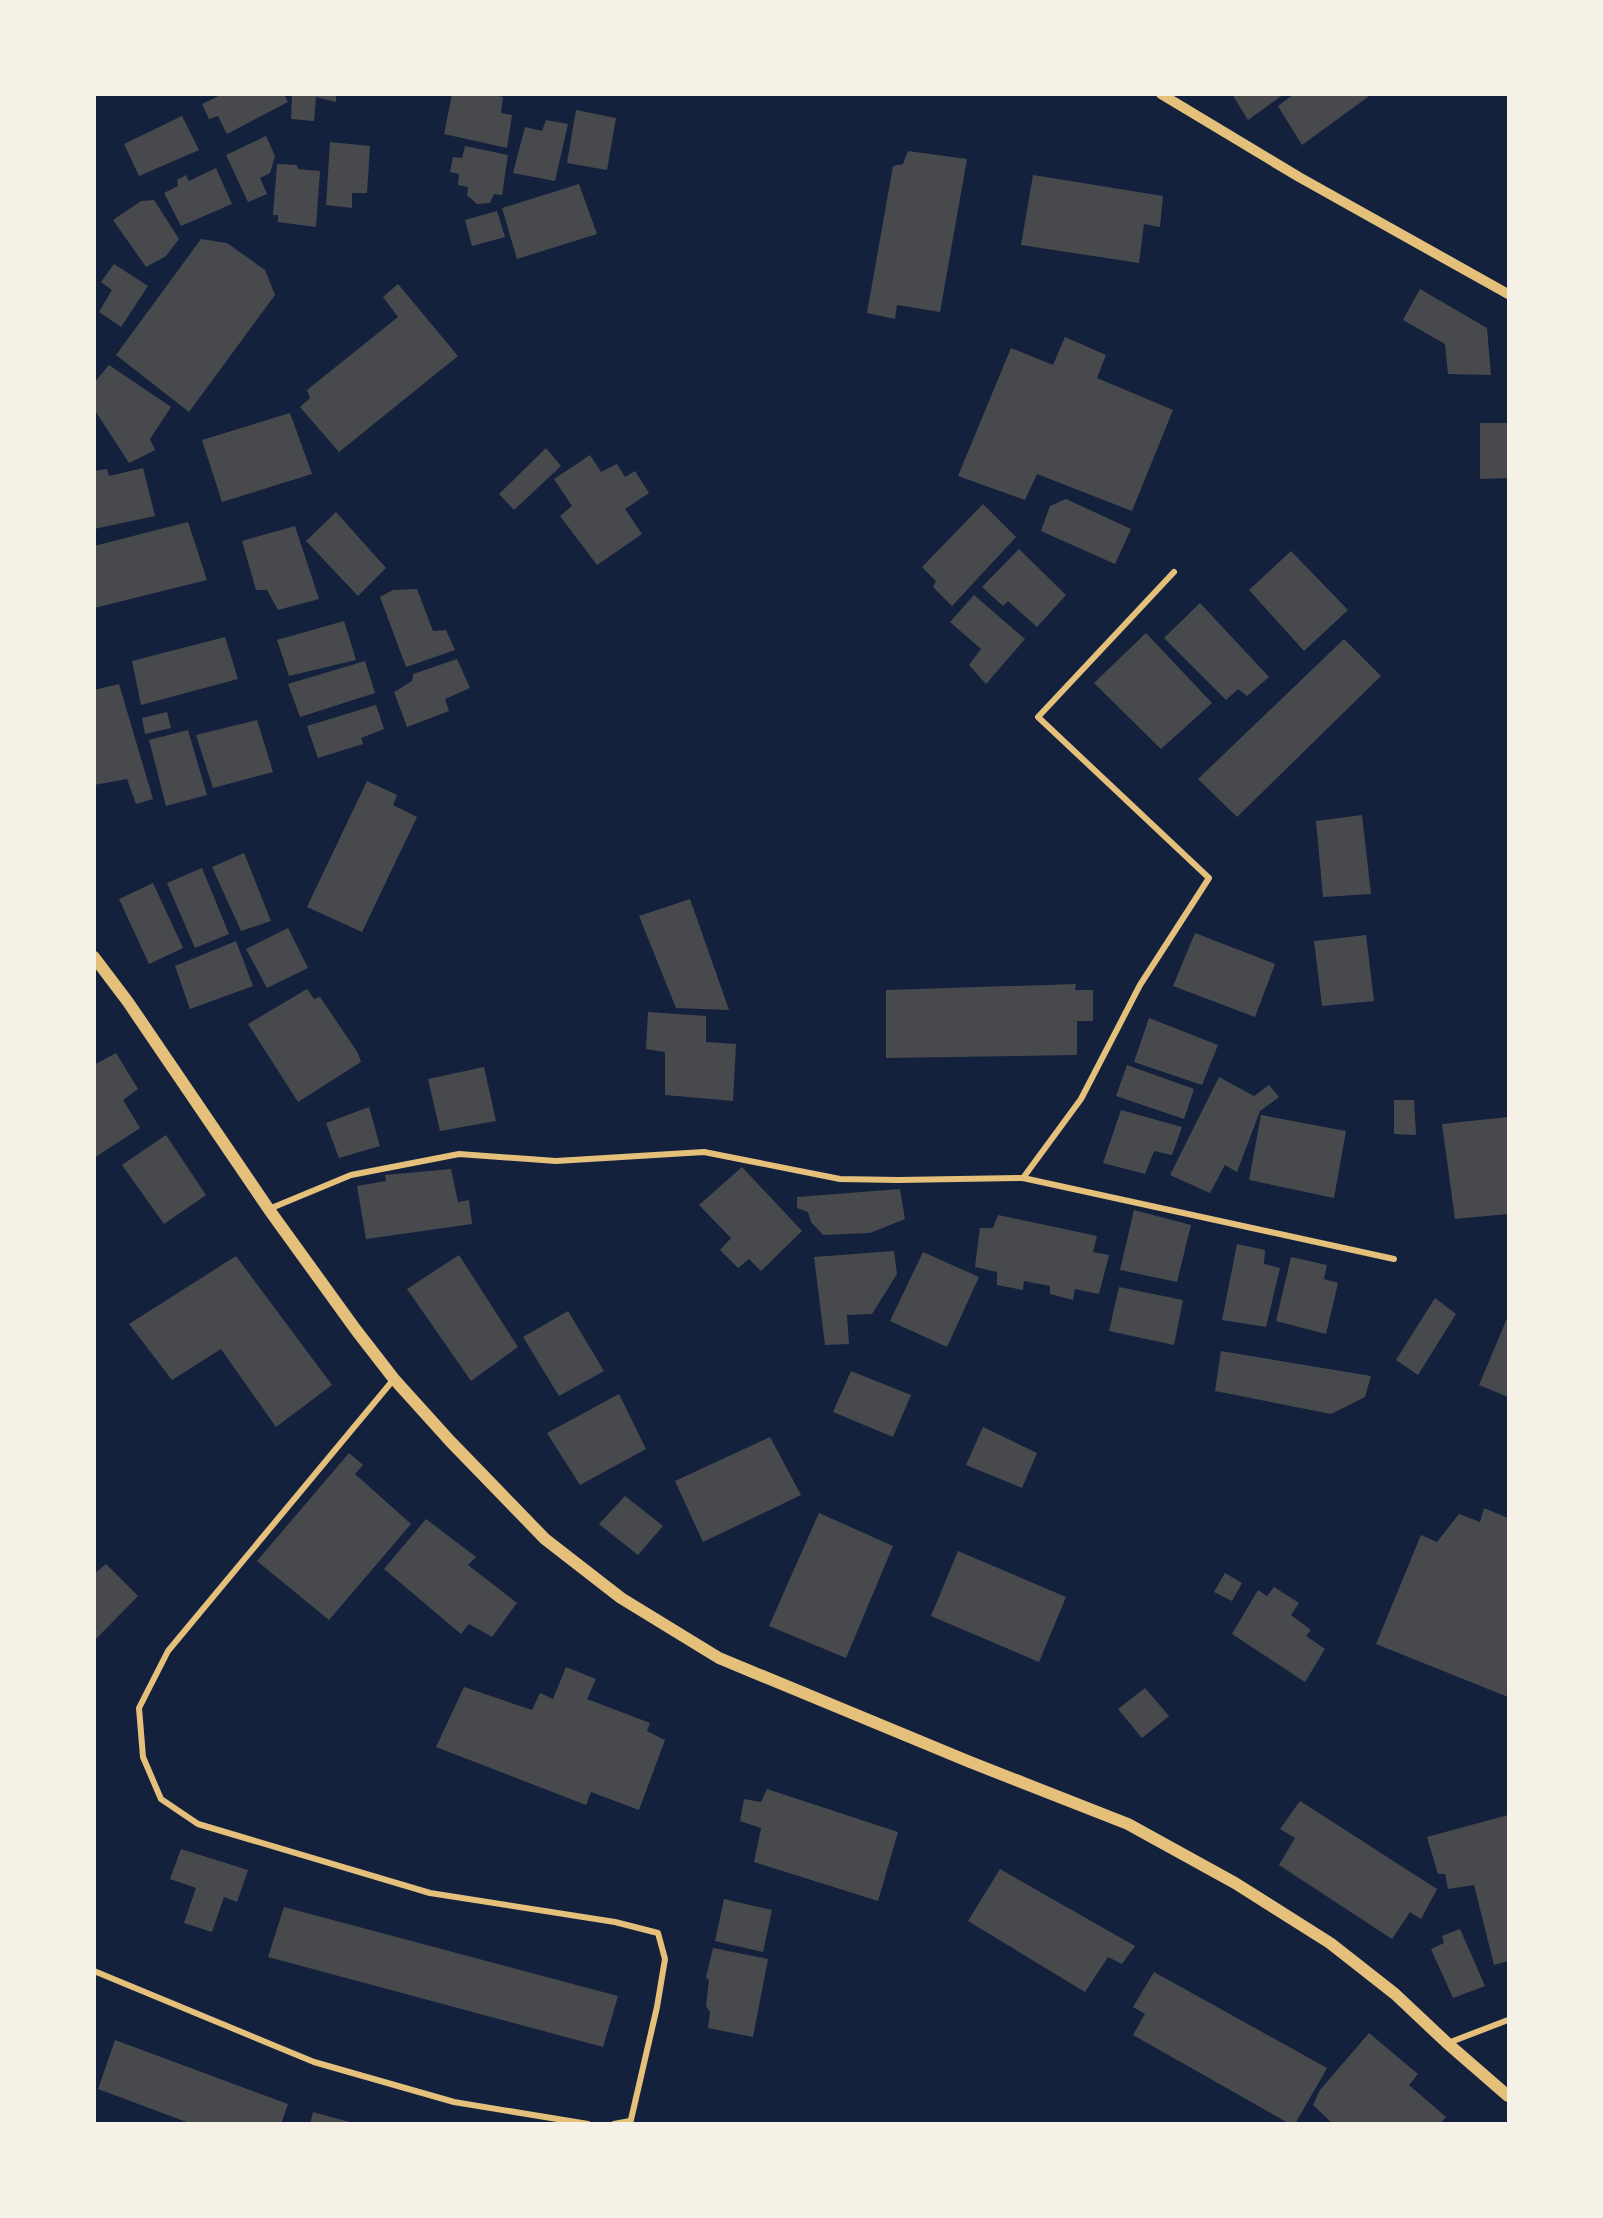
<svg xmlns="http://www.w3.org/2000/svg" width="1603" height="2218" viewBox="0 0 1603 2218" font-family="'PT Sans',sans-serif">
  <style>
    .building { fill: #48494c }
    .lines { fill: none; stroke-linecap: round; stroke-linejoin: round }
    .minor { stroke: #e5c07b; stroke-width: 6 }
    .tertiary { stroke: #e5c07b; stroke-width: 10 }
    .secondary { stroke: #e5c07b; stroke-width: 12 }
  </style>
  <rect width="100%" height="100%" fill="#14213d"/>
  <g class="building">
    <path d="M 223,94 L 284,94 L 288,102 L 227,134 L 218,116 L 209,119 L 202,104 Z"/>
    <path d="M 292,94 L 336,94 L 336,102 L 316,97 L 314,121 L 291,119 Z"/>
    <path d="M 452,94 L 489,94 L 503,97 L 501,113 L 512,115 L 507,148 L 444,134 Z"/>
    <path d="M 1232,94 L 1284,94 L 1248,120 Z"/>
    <path d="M 1294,94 L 1372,94 L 1302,145 L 1278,106 Z"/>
    <path d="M 576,110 L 616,118 L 607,170 L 567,163 Z"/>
    <path d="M 182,116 L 199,150 L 139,176 L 124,144 Z"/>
    <path d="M 546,120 L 568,124 L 555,181 L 513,173 L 525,127 L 542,131 Z"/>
    <path d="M 266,136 L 275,156 L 270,173 L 260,178 L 267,194 L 248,202 L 226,155 Z"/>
    <path d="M 330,142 L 370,146 L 367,193 L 352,193 L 352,208 L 326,205 Z"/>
    <path d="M 465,146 L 508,155 L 502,195 L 494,194 L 490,203 L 477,204 L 467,195 L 468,187 L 458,185 L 459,174 L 450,172 L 453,157 L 462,158 Z"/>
    <path d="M 908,151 L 967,159 L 940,312 L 897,305 L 895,319 L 867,313 L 893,166 L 903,164 Z"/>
    <path d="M 277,164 L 297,165 L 298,169 L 320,171 L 316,227 L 278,222 L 278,215 L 273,215 Z"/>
    <path d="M 216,168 L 232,204 L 181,226 L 164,193 L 178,186 L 177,180 L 186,175 L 189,181 Z"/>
    <path d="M 1033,175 L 1163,196 L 1160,227 L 1144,224 L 1139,263 L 1021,245 Z"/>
    <path d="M 579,184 L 597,234 L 517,259 L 502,208 Z"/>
    <path d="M 154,200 L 179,239 L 166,256 L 146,267 L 113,220 L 141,201 Z"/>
    <path d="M 497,211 L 505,237 L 472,246 L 465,220 Z"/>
    <path d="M 201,239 L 227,243 L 265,270 L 275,295 L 189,412 L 116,355 Z"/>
    <path d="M 114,264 L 148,286 L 121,327 L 99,312 L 112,290 L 101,282 Z"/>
    <path d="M 398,284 L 458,356 L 339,452 L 300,407 L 310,398 L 307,390 L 398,317 L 383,297 Z"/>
    <path d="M 1420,289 L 1487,328 L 1491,375 L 1448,374 L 1445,344 L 1403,320 Z"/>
    <path d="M 1065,337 L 1106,355 L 1097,378 L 1173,410 L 1132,511 L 1037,474 L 1025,500 L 958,476 L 1011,348 L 1053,365 Z"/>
    <path d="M 109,365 L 171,407 L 150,439 L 155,450 L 129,463 L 94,409 L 94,383 Z"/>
    <path d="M 290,413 L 312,474 L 222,502 L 202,440 Z"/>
    <path d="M 1480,423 L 1508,423 L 1508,478 L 1480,479 Z"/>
    <path d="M 546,448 L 561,466 L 514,510 L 499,494 Z"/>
    <path d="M 590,455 L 601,472 L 617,464 L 625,477 L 635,471 L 649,493 L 625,509 L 642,534 L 597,565 L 560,516 L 572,506 L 554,479 Z"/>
    <path d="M 143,468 L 155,516 L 94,529 L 94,471 L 107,469 L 109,476 Z"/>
    <path d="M 1066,499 L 1131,529 L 1115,564 L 1041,531 L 1050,506 Z"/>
    <path d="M 983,504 L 1016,537 L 952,606 L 933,587 L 936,581 L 922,567 Z"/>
    <path d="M 336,512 L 386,568 L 358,596 L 306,541 Z"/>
    <path d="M 188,522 L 207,580 L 94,608 L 94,546 Z"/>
    <path d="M 295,526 L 319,599 L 278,610 L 267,590 L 256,590 L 242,541 Z"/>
    <path d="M 1019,549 L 1066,595 L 1037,627 L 1008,601 L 1003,606 L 982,587 Z"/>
    <path d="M 1291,551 L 1348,610 L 1304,651 L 1249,590 Z"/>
    <path d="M 417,589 L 433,631 L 446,630 L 455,650 L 406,667 L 380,597 L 393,590 Z"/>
    <path d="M 974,595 L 1025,639 L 986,684 L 969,665 L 981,649 L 950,622 Z"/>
    <path d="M 1200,603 L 1269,677 L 1247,696 L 1238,689 L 1226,700 L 1164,638 Z"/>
    <path d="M 344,621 L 356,660 L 289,676 L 277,640 Z"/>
    <path d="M 1146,633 L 1212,703 L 1161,749 L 1094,683 Z"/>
    <path d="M 225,637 L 238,679 L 141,705 L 132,661 Z"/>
    <path d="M 1344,639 L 1381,676 L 1237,817 L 1198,779 Z"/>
    <path d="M 457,659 L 470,688 L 445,699 L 449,711 L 407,727 L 394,692 L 412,681 L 413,674 Z"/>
    <path d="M 365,661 L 375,693 L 300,717 L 288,684 Z"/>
    <path d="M 119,684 L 153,799 L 136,804 L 127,779 L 94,785 L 94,690 Z"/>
    <path d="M 376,705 L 384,729 L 361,738 L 363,744 L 318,758 L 307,726 Z"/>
    <path d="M 167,712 L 171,728 L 145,734 L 142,718 Z"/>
    <path d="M 257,720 L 273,772 L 213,788 L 196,735 Z"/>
    <path d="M 188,730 L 207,795 L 166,806 L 149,740 Z"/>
    <path d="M 367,781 L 397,795 L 393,805 L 417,817 L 362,932 L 307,907 Z"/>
    <path d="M 1362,815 L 1371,894 L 1323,897 L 1316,821 Z"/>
    <path d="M 244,853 L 271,921 L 241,931 L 212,867 Z"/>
    <path d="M 202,868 L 229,934 L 195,948 L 167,883 Z"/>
    <path d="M 153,883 L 183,948 L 149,964 L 119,899 Z"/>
    <path d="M 690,899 L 729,1010 L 676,1008 L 639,916 Z"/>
    <path d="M 288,928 L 308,968 L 267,988 L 246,949 Z"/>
    <path d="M 1195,933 L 1275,964 L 1255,1017 L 1173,986 Z"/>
    <path d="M 1366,935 L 1374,1001 L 1322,1006 L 1314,941 Z"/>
    <path d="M 236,941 L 253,986 L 190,1009 L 175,966 Z"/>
    <path d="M 1076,984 L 1075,990 L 1093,990 L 1093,1021 L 1077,1021 L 1077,1055 L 886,1058 L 886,990 Z"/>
    <path d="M 307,989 L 314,999 L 320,997 L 358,1053 L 361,1062 L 298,1102 L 248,1024 Z"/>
    <path d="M 648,1012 L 706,1016 L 706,1042 L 736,1044 L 733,1101 L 665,1095 L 665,1052 L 646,1049 Z"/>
    <path d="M 1149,1018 L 1218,1045 L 1202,1085 L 1134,1062 Z"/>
    <path d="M 116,1053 L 138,1089 L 123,1100 L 140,1128 L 94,1158 L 94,1065 Z"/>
    <path d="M 1127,1065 L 1194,1089 L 1184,1119 L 1116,1096 Z"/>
    <path d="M 484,1067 L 496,1121 L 440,1131 L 428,1079 Z"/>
    <path d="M 1219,1077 L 1254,1096 L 1269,1085 L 1279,1097 L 1260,1111 L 1237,1172 L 1225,1165 L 1210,1193 L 1170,1175 Z"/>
    <path d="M 1394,1100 L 1414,1100 L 1416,1135 L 1394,1134 Z"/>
    <path d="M 369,1107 L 380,1146 L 339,1158 L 326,1123 Z"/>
    <path d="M 1121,1110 L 1182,1127 L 1172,1155 L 1154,1151 L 1145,1174 L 1103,1163 Z"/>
    <path d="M 1261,1115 L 1346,1131 L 1334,1198 L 1249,1180 Z"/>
    <path d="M 1508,1117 L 1508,1214 L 1455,1219 L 1442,1124 Z"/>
    <path d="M 166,1135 L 206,1195 L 164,1224 L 122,1165 Z"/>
    <path d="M 742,1167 L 802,1231 L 761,1271 L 749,1259 L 738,1268 L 720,1250 L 731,1238 L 699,1205 Z"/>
    <path d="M 451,1169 L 458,1202 L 469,1200 L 472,1224 L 366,1239 L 357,1186 L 386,1181 L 385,1175 Z"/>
    <path d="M 900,1189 L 905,1219 L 870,1233 L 823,1235 L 811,1222 L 808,1212 L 797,1208 L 797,1197 Z"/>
    <path d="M 1134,1210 L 1191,1225 L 1177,1282 L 1120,1270 Z"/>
    <path d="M 998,1215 L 1097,1236 L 1093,1252 L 1109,1255 L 1099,1294 L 1075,1289 L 1073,1300 L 1050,1294 L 1050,1286 L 1024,1281 L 1023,1290 L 997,1285 L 997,1272 L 975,1267 L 980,1228 L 993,1228 Z"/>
    <path d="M 1237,1244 L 1265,1250 L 1264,1264 L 1280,1268 L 1266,1327 L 1222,1320 Z"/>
    <path d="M 894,1251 L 897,1274 L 872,1314 L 847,1315 L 849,1344 L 825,1345 L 814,1257 Z"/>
    <path d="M 923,1252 L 979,1277 L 947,1347 L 890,1321 Z"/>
    <path d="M 459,1255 L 518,1347 L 471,1381 L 407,1289 Z"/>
    <path d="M 236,1256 L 332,1385 L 276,1427 L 221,1349 L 172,1380 L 129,1324 Z"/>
    <path d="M 1291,1257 L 1327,1265 L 1324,1279 L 1338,1283 L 1326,1334 L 1276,1321 Z"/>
    <path d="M 1119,1287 L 1183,1300 L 1174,1345 L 1109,1331 Z"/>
    <path d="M 1435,1298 L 1456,1314 L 1418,1375 L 1396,1360 Z"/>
    <path d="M 568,1311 L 604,1371 L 559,1396 L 523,1337 Z"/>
    <path d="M 1508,1316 L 1508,1397 L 1479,1385 Z"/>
    <path d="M 1221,1351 L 1371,1376 L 1365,1397 L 1331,1414 L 1215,1391 Z"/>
    <path d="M 851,1371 L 911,1395 L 893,1437 L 833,1412 Z"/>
    <path d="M 619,1394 L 646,1449 L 580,1485 L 547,1433 Z"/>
    <path d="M 983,1427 L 1037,1453 L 1022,1488 L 966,1465 Z"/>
    <path d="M 770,1437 L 801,1495 L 703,1542 L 675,1481 Z"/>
    <path d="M 349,1453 L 363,1465 L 355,1474 L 411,1524 L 329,1620 L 257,1561 Z"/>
    <path d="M 625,1496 L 663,1526 L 638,1555 L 599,1524 Z"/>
    <path d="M 1484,1508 L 1508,1518 L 1508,1697 L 1376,1644 L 1421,1535 L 1437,1542 L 1459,1514 L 1480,1522 Z"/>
    <path d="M 819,1513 L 893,1546 L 846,1658 L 769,1626 Z"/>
    <path d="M 426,1519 L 476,1557 L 468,1565 L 517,1603 L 492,1637 L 469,1624 L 461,1634 L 384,1569 Z"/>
    <path d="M 958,1551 L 1066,1597 L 1039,1662 L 931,1616 Z"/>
    <path d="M 106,1564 L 138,1596 L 94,1641 L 94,1574 Z"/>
    <path d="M 1225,1573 L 1242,1583 L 1232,1601 L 1214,1592 Z"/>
    <path d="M 1274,1587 L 1299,1603 L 1291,1615 L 1311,1630 L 1306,1636 L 1325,1649 L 1305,1682 L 1232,1634 L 1258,1590 L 1267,1596 Z"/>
    <path d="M 566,1667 L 596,1679 L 587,1699 L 650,1723 L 647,1731 L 665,1740 L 639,1810 L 591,1792 L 586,1805 L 436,1747 L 464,1687 L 532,1710 L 540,1693 L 553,1699 Z"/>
    <path d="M 1145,1688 L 1169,1716 L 1142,1738 L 1118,1709 Z"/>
    <path d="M 767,1789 L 898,1832 L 878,1901 L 754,1862 L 761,1828 L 740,1821 L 744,1799 L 761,1802 Z"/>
    <path d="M 1300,1801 L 1437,1889 L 1421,1919 L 1410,1912 L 1392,1939 L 1279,1865 L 1295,1838 L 1280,1829 Z"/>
    <path d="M 1508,1815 L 1508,1961 L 1494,1965 L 1474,1885 L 1448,1889 L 1445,1874 L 1438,1874 L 1427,1837 Z"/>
    <path d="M 181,1849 L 248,1870 L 237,1902 L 224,1897 L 212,1932 L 184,1923 L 196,1888 L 170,1879 Z"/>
    <path d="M 1000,1869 L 1135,1946 L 1122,1964 L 1108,1957 L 1085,1992 L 968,1921 Z"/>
    <path d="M 724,1899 L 772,1910 L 763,1952 L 715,1941 Z"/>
    <path d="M 284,1907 L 618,1996 L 603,2047 L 268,1957 Z"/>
    <path d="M 1460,1929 L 1485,1986 L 1453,1998 L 1431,1949 L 1444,1943 L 1442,1936 Z"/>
    <path d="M 713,1948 L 768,1959 L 753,2037 L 708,2028 L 710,2012 L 706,2006 L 709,1980 L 706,1977 Z"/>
    <path d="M 1154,1972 L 1327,2068 L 1295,2124 L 1290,2124 L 1133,2035 L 1145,2014 L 1133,2007 Z"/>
    <path d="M 1369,2033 L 1418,2074 L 1409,2085 L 1446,2117 L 1440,2124 L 1333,2124 L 1313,2105 L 1320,2090 Z"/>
    <path d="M 115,2040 L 288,2104 L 281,2124 L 192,2124 L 98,2089 Z"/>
    <path d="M 313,2112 L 353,2123 L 353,2124 L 310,2124 Z"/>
  </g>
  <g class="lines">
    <g class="minor">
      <path d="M 1023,1178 L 1081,1099 L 1140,985 L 1209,878 L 1038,717 L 1174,572"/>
      <path d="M 269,1209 L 351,1175 L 459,1154 L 556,1161 L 704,1152 L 840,1179 L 898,1180 L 1023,1178 L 1394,1259"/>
      <path d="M 394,1379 L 168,1651 L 139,1708 L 143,1757 L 161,1799 L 198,1824 L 430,1893 L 615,1922 L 658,1933 L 665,1959 L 657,2007 L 630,2124"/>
      <path d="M 94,1971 L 314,2062 L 454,2102 L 588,2124"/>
      <path d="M 1448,2043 L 1508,2020"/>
      <path d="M 614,2124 L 630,2121"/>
    </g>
    <path class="tertiary" d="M 1161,94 L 1299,177 L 1508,294"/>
    <path class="secondary" d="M 94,957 L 128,1002 L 270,1211 L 356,1330 L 394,1379 L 450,1441 L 545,1539 L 621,1598 L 719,1658 L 970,1762 L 1128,1824 L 1235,1883 L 1330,1943 L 1395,1994 L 1447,2043 L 1508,2096"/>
  </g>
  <rect width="1603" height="2218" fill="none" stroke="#f6f1e7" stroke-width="192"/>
</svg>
